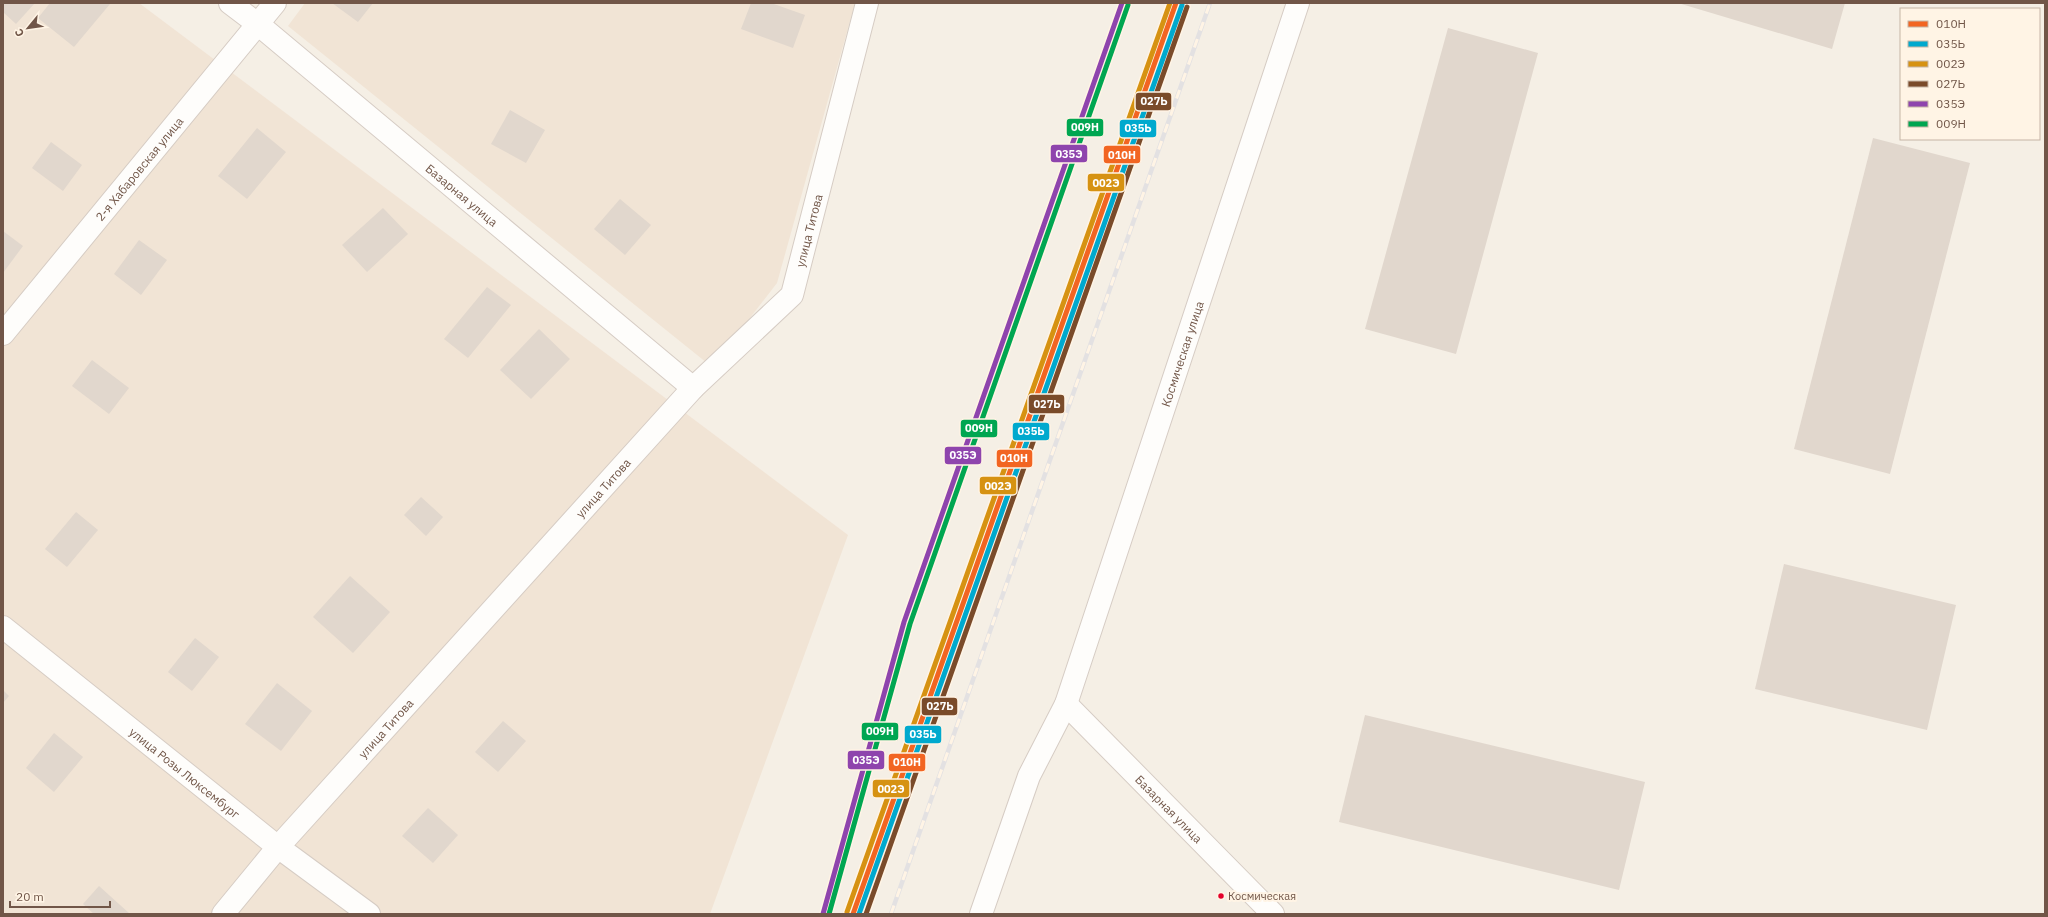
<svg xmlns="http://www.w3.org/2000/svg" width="2048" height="917" viewBox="0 0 2048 917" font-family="'IBM Plex Sans',sans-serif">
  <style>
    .residential { fill: #f1e4d5 }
    .building { fill: #e1d7cd }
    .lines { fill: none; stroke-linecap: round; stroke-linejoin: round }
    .minor-casing { stroke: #d6ccc4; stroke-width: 24 }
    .minor { stroke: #fefdfb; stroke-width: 22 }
    .rail-casing { stroke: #e3e1e2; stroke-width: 4.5 }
    .rail { stroke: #fff4e5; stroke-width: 3; stroke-dasharray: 9; stroke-linecap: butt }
    .rail-1-casing { stroke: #fff4e5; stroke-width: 8 }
    .rail-2-casing { stroke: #fff4e5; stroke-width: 8 }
    .rail-3-casing { stroke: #fff4e5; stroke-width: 8 }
    .rail-4-casing { stroke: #fff4e5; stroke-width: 8 }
    .rail-5-casing { stroke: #fff4e5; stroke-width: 8 }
    .rail-6-casing { stroke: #fff4e5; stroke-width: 8 }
    .rail-1 { stroke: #f26522; stroke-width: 5 }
    .rail-2 { stroke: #00a9ce; stroke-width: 5 }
    .rail-3 { stroke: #d69212; stroke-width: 5 }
    .rail-4 { stroke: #7a4b2a; stroke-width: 5 }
    .rail-5 { stroke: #8e44ad; stroke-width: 5 }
    .rail-6 { stroke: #00a651; stroke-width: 5 }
    .bus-dot { fill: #e4002b; stroke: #fff4e5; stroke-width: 1.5 }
    .labels { text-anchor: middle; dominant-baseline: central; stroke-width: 4; stroke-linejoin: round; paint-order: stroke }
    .bus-label { font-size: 11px; fill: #715648; stroke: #fff4e5; text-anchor: start }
    .street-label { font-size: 12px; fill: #715648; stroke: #fff4e5 }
    .line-badge { stroke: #fff4e5; stroke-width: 1.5 }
    .badge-label { font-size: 11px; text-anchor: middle; font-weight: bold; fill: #fff }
  </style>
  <rect width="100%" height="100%" fill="#f5efe5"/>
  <g class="residential">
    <path d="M 3,3 L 139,3 L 848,535 L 710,914 L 3,914 Z"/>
    <path d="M 305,3 L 855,3 L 777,283 L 712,367 L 288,26 Z"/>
  </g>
  <g class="building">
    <path d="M 3,3 L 35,3 L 16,24 L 3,12 Z"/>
    <path d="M 50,3 L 108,3 L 110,4 L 74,47 L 38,18 Z"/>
    <path d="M 332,3 L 373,3 L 358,22 Z"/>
    <path d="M 751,3 L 771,3 L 805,15 L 793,48 L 741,29 Z"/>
    <path d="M 1678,3 L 1845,3 L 1832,49 Z"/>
    <path d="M 1448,28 L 1538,53 L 1456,354 L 1365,329 Z"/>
    <path d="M 510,110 L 545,130 L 526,163 L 491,144 Z"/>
    <path d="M 257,128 L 286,152 L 247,199 L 218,176 Z"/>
    <path d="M 1873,138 L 1970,163 L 1890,474 L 1794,449 Z"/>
    <path d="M 51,142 L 82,165 L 63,191 L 32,168 Z"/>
    <path d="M 620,199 L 651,225 L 625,255 L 594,229 Z"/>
    <path d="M 383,208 L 408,234 L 367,272 L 342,245 Z"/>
    <path d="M 3,231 L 23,246 L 3,273 Z"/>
    <path d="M 139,240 L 167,260 L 141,295 L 114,274 Z"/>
    <path d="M 487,287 L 511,305 L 468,358 L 444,339 Z"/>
    <path d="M 539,329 L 570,359 L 531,399 L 500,370 Z"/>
    <path d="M 92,360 L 129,388 L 109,414 L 72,386 Z"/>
    <path d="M 421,497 L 443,517 L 426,536 L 404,515 Z"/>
    <path d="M 76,512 L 98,530 L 67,567 L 45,549 Z"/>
    <path d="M 1784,564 L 1956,605 L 1927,730 L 1755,689 Z"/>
    <path d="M 350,576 L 390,612 L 353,653 L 313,617 Z"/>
    <path d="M 195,638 L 219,657 L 192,691 L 168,672 Z"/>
    <path d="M 277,683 L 312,711 L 281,751 L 245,724 Z"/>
    <path d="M 3,690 L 9,696 L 3,703 Z"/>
    <path d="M 1365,715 L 1645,782 L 1619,890 L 1339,822 Z"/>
    <path d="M 503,721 L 526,741 L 498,772 L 475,752 Z"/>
    <path d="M 54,733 L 83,757 L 54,792 L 26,768 Z"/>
    <path d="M 428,808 L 458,835 L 433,863 L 402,836 Z"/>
    <path d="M 99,886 L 130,914 L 94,914 L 83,904 Z"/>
  </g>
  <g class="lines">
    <g class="minor-casing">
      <g id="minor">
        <path id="s1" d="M 230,3 L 259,25 L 693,388"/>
        <path id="s2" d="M 3,334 L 275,3"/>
        <path id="s3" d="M 3,627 L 278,847 L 369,914"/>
        <path id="s4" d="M 1066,704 L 1273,914"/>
        <path id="s5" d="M 223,914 L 278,847 L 693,388 L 792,295 L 867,3"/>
        <path id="s6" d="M 981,914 L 1029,776 L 1066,704 L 1298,3"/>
      </g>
    </g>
    <use href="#minor" class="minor"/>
    <g class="rail-casing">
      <path id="rail" d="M 891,914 L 1210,3"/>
    </g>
    <use href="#rail" class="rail"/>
    <g class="rail-1-casing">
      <path id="rail-1" d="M 853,914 L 1176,3"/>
    </g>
    <g class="rail-2-casing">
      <path id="rail-2" d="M 859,914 L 1182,5"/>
    </g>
    <g class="rail-3-casing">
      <path id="rail-3" d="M 847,912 L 1170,3"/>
    </g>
    <g class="rail-4-casing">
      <path id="rail-4" d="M 866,914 L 1187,7"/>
    </g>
    <g class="rail-5-casing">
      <path id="rail-5" d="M 823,914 L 904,622 L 1122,3"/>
    </g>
    <g class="rail-6-casing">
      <path id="rail-6" d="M 829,914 L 910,624 L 1128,5"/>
    </g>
    <use href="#rail-1" class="rail-1"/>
    <use href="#rail-2" class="rail-2"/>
    <use href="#rail-3" class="rail-3"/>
    <use href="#rail-4" class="rail-4"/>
    <use href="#rail-5" class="rail-5"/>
    <use href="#rail-6" class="rail-6"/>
  </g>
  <circle class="bus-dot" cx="1221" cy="896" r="3.5"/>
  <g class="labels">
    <g class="bus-label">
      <text x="1228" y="896">Космическая</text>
    </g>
    <g class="street-label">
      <text stroke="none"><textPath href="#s2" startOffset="214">2-я Хабаровская улица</textPath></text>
      <text stroke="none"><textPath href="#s1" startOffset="301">Базарная улица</textPath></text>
      <text stroke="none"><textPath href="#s5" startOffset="908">улица Титова</textPath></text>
      <text stroke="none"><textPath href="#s6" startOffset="596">Космическая улица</textPath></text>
      <text stroke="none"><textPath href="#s5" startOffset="571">улица Титова</textPath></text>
      <text stroke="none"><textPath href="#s5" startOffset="247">улица Титова</textPath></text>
      <text stroke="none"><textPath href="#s3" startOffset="233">улица Розы Люксембург</textPath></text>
      <text stroke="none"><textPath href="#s4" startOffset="147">Базарная улица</textPath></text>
    </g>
  </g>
  <g class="line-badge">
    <rect x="1135" y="92" width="37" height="19" rx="4" fill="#7a4b2a"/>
    <rect x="1066" y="118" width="38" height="19" rx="4" fill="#00a651"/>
    <rect x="1119" y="119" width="38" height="19" rx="4" fill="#00a9ce"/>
    <rect x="1050" y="144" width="38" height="19" rx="4" fill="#8e44ad"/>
    <rect x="1103" y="145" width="38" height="19" rx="4" fill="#f26522"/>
    <rect x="1087" y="173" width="38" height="19" rx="4" fill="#d69212"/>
    <rect x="1028" y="394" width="37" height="20" rx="4" fill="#7a4b2a"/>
    <rect x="960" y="419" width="38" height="19" rx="4" fill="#00a651"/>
    <rect x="1012" y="422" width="38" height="19" rx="4" fill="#00a9ce"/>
    <rect x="944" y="446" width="38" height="19" rx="4" fill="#8e44ad"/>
    <rect x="996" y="449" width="37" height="19" rx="4" fill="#f26522"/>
    <rect x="979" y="476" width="38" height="19" rx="4" fill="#d69212"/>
    <rect x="921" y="697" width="37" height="19" rx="4" fill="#7a4b2a"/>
    <rect x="861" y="722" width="38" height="19" rx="4" fill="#00a651"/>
    <rect x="904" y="725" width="38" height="19" rx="4" fill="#00a9ce"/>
    <rect x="847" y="750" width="38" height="20" rx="4" fill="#8e44ad"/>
    <rect x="888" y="753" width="38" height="19" rx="4" fill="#f26522"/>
    <rect x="872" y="779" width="38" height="19" rx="4" fill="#d69212"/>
  </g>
  <g class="badge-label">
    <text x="1154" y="105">027Ь</text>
    <text x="1085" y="131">009Н</text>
    <text x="1138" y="132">035Ь</text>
    <text x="1069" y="158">035Э</text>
    <text x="1122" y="159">010Н</text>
    <text x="1106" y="187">002Э</text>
    <text x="1047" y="408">027Ь</text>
    <text x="979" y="432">009Н</text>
    <text x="1031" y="435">035Ь</text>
    <text x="963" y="459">035Э</text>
    <text x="1014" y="462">010Н</text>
    <text x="998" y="490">002Э</text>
    <text x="940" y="710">027Ь</text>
    <text x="880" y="735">009Н</text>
    <text x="923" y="738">035Ь</text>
    <text x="866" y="764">035Э</text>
    <text x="907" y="766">010Н</text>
    <text x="891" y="793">002Э</text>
  </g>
  <rect width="2048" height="917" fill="none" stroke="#715648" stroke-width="8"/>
  <rect x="1900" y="8" width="140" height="132" fill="#fff4e5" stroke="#c6b5a6"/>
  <rect x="1908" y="21" width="20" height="6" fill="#f26522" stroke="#c6b5a6"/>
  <text x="1936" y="28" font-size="12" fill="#715648">010Н</text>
  <rect x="1908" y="41" width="20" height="6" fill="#00a9ce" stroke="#c6b5a6"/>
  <text x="1936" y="48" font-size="12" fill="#715648">035Ь</text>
  <rect x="1908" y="61" width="20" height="6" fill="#d69212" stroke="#c6b5a6"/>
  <text x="1936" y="68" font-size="12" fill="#715648">002Э</text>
  <rect x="1908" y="81" width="20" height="6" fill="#7a4b2a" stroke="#c6b5a6"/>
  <text x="1936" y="88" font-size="12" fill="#715648">027Ь</text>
  <rect x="1908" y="101" width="20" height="6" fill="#8e44ad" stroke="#c6b5a6"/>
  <text x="1936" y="108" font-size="12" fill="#715648">035Э</text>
  <rect x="1908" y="121" width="20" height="6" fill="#00a651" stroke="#c6b5a6"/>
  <text x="1936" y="128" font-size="12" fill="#715648">009Н</text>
  <g transform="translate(28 28) rotate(241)" stroke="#fff4e5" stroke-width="3" paint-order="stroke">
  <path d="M0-3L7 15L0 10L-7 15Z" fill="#715648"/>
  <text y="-6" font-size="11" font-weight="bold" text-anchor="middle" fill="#715648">С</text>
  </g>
  <path d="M10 901v6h100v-6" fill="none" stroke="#715648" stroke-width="2"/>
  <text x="16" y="901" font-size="12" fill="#715648" stroke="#fff4e5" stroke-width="3" paint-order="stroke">20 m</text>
</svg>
